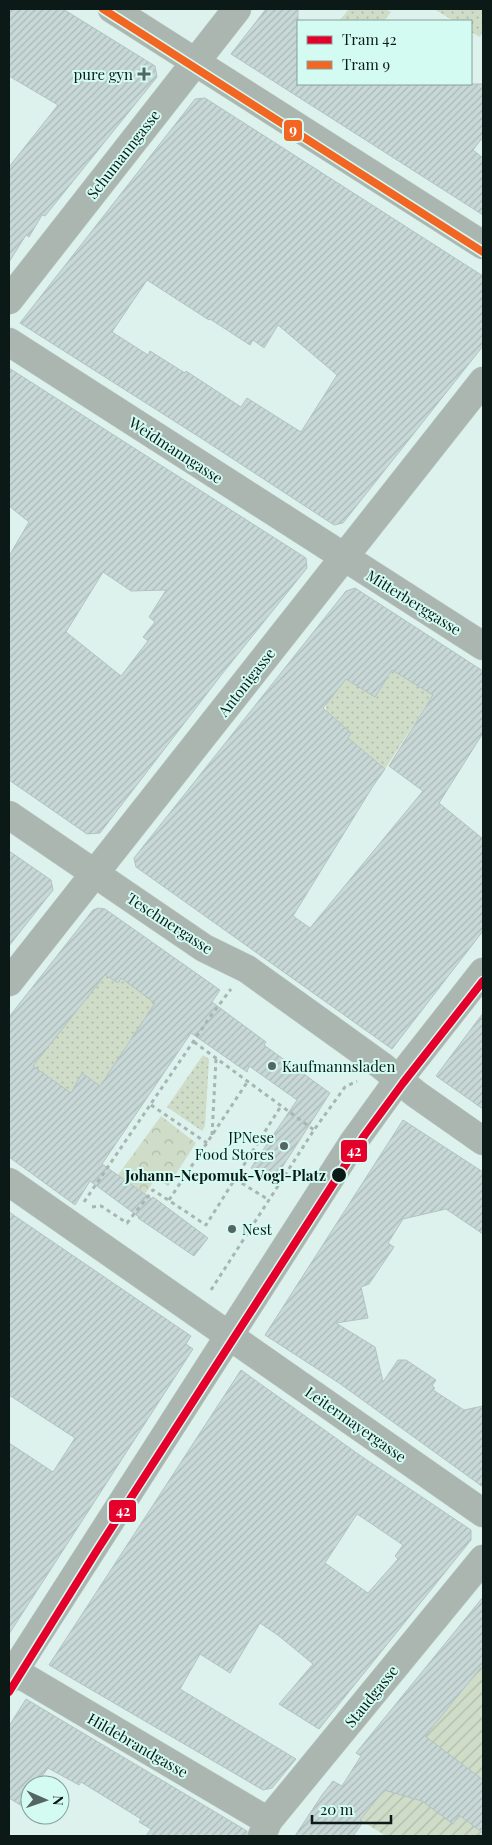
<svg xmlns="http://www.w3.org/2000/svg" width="492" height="1845" viewBox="0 0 492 1845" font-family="'Playfair Display',serif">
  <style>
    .grass { fill: url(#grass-dots); fill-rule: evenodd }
    .park { fill: url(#park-crowns) }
    .garden { fill: url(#garden-furrows); fill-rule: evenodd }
    .building { fill: url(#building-hatch); stroke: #b2c3c2; fill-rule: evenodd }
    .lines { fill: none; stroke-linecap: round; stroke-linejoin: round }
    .minor-casing { stroke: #bdceca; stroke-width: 29 }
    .path { stroke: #a8b6b1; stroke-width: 3; stroke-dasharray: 4 4; stroke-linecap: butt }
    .minor { stroke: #abb6b0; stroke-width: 28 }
    .tram-1-casing { stroke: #d4fbf2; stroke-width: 11 }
    .tram-2-casing { stroke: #d4fbf2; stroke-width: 11 }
    .tram-1 { stroke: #e4002b; stroke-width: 8 }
    .tram-2 { stroke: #f26522; stroke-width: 8 }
    .poi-dot { fill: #546662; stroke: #d4fbf2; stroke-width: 2 }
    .stop-dot { fill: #0b1a17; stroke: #d4fbf2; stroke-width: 2 }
    .labels { text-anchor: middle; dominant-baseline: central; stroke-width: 4; stroke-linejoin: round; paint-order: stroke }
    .poi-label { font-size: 15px; fill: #0b1a17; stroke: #d4fbf2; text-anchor: end }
    .street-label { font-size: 15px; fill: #0b1a17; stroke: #d4fbf2 }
    .stop-label { font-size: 15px; font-weight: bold; fill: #0b1a17; stroke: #d4fbf2; text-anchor: end }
    .line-badge { stroke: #d4fbf2; stroke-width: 2 }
    .badge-label { font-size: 14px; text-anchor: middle; font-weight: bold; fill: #fff }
  </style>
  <defs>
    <pattern id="grass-dots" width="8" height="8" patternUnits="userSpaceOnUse" patternTransform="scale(1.25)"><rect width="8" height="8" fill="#cedcc8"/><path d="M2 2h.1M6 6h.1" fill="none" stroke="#b0bcab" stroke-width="1.8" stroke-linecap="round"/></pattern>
    <pattern id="park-crowns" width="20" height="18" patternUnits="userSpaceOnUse" patternTransform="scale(1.25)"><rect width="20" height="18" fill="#cedcc8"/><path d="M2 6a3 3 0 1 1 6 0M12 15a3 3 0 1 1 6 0" fill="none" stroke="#b0bcab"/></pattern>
    <pattern id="garden-furrows" width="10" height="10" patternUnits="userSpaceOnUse" patternTransform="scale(1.25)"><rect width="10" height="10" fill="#cedcc8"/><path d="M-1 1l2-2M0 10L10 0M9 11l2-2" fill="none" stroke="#b0bcab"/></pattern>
    <pattern id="building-hatch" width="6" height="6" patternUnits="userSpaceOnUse" patternTransform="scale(1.25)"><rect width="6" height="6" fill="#c7d8d7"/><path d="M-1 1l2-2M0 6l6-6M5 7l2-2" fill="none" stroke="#aab9b8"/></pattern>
  </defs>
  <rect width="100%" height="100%" fill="#ddf2ed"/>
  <g class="grass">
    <path d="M 349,9 L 385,9 L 391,12 L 384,21 L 339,21 Z"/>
    <path d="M 434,9 L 483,9 L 483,31 L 480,37 L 471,32 L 471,21 L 454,21 Z"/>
    <path d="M 368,654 L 410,681 L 412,679 L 434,693 L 385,769 L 348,738 L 351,733 L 326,711 L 326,705 L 317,699 Z"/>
    <path d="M 106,973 L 109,978 L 117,983 L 121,978 L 159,1003 L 152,1008 L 144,1020 L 147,1023 C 128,1036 118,1060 108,1080 L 105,1077 L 99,1088 L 92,1086 L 95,1082 L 82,1074 L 76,1084 L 89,1094 L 33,1121 L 9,1104 L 9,1093 L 18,1085 ZM 39,1070 L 59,1085 L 41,1109 L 21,1093 Z"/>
    <path d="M 203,1055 L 209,1059 L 205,1126 L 202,1131 L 167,1107 Z"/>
  </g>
  <path class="park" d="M 161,1116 L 196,1143 L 168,1186 L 156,1178 L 145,1194 L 118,1175 Z"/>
  <path class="garden" d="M 483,1665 L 483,1795 L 465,1819 L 483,1833 L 483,1836 L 386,1836 L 360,1820 L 424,1737 ZM 450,1788 L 471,1798 L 453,1823 Z"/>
  <g class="building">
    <path d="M 9,9 L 63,9 L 155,66 L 157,77 L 45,216 L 42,215 L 29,237 L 26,235 L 9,262 L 9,167 L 58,105 L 9,76 Z"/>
    <path d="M 266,9 L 298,9 L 298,84 L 483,84 L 483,137 L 473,150 L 483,158 L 483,215 L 231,54 Z"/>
    <path d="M 205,98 L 483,276 L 483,346 L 343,523 L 334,525 L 204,440 L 20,323 L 195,99 ZM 147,280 L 209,320 L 210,319 L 250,345 L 253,340 L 264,348 L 278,325 L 337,375 L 301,432 L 247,398 L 241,407 L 186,371 L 185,373 L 150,351 L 148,355 L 112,332 Z"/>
    <path d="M 9,368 L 306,558 L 307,568 L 222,674 L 100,833 L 87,834 L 9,780 L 9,556 L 29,522 L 9,506 ZM 103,572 L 131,591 L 166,590 L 149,617 L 155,622 L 143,637 L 148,641 L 121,676 L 66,632 Z"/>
    <path d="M 355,588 L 483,671 L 483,733 L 439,803 L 483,839 L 483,931 L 392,1049 L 136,867 L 134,858 L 346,591 ZM 392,670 L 433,695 L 389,766 L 423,791 L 310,928 L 293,916 L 373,786 L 385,769 L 348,738 L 351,733 L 323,708 L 346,679 L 375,697 Z"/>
    <path d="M 9,851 L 51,880 L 53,890 L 9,946 Z"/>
    <path d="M 98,908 L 105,909 L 220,990 L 212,1002 L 266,1042 L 264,1045 L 330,1093 L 272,1183 L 251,1168 L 297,1100 L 249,1066 L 247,1072 L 191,1033 L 102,1164 L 152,1199 L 153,1197 L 208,1238 L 194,1256 L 138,1218 L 139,1217 L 90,1181 L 75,1205 L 9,1157 L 9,1017 L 93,910 ZM 105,975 L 118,983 L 121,978 L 155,1003 L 100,1086 L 82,1073 L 71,1093 L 33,1066 Z"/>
    <path d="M 483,1013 L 483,1109 L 436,1076 Z"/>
    <path d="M 403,1120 L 483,1172 L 483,1234 L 446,1209 L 403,1219 L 388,1243 L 394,1247 L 369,1284 L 361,1287 L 368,1318 L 336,1323 L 375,1347 L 383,1382 L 398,1360 L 406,1360 L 436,1380 L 432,1386 L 435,1388 L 433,1390 L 464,1410 L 483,1406 L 483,1487 L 339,1383 L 265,1335 Z"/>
    <path d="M 9,1212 L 191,1336 L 186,1344 L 193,1349 L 9,1634 L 9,1443 L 53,1472 L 75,1438 L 9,1395 Z"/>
    <path d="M 241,1370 L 358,1454 L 471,1530 L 471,1540 L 319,1729 L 279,1704 L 313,1664 L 279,1636 L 260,1623 L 230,1673 L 200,1654 L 180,1689 L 296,1759 L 272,1788 L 263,1790 L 49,1665 ZM 357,1514 L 403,1545 L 395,1556 L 398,1559 L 368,1593 L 325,1563 Z"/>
    <path d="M 483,1597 L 483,1665 L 425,1736 L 483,1780 L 483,1833 L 459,1815 L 453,1824 L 422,1801 L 384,1790 L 360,1820 L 363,1822 L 353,1836 L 295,1836 L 322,1795 L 333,1781 L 342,1786 L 361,1756 L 356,1753 Z"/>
    <path d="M 26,1699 L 247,1831 L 247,1836 L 146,1836 L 151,1829 L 139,1822 L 141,1819 L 81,1782 L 79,1785 L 48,1768 L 36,1785 L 30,1785 L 30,1794 L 22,1806 L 9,1798 L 9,1726 Z"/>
  </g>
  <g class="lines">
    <g class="minor-casing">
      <g id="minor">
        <path d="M 112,9 L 483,245"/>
        <path d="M 9,300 L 237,9"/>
        <path d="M 9,342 L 483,646"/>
        <path d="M 9,815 L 204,948 L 247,969 L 382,1066 L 416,1094 L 483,1141"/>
        <path d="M 9,982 L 483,381"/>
        <path d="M 9,1182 L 483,1513"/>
        <path d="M 9,1668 L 268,1821"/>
        <path d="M 9,1679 L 352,1144 L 399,1079 L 483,972"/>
        <path d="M 262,1836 L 268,1821 L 483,1559"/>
      </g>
    </g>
    <g class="path">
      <path d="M 194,1042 L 314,1130"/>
      <path d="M 151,1105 L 207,1143"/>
      <path d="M 212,1135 L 216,1059"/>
      <path d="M 235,1179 L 269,1200"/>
      <path d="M 169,1200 L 248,1081"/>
      <path d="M 84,1202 L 210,1017 L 231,989"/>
      <path d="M 92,1207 L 101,1206 L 127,1223 L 153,1190 L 206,1225 L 281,1106"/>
      <path d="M 211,1290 L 314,1130 L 345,1087 L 357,1081"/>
    </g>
    <use href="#minor" class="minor"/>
    <g class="tram-1-casing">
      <path id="tram-1" d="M 9,1692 L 96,1552 L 364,1136 L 403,1083 L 483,981"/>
    </g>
    <g class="tram-2-casing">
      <path id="tram-2" d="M 103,9 L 483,252"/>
    </g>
    <use href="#tram-1" class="tram-1"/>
    <use href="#tram-2" class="tram-2"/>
  </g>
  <g class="poi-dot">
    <path d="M141.5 66.5h5v5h5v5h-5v5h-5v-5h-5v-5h5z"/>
    <circle cx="272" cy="1066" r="5"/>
    <circle cx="284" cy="1146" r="5"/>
    <circle cx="232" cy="1229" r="5"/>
  </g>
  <circle class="stop-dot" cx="339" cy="1175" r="8"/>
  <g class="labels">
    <g class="poi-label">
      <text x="133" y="74">pure gyn</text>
      <text x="282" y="1066" text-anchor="start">Kaufmannsladen</text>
      <text x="274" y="1137">JPNese<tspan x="274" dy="17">Food Stores</tspan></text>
      <text x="242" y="1229" text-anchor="start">Nest</text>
    </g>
    <g class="street-label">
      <text transform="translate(123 154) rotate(-52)">Schumanngasse</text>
      <text transform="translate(176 450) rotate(33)">Weidmanngasse</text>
      <text transform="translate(414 602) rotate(32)">Mitterberggasse</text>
      <text transform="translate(246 682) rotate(-52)">Antonigasse</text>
      <text transform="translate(170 923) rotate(33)">Teschnergasse</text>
      <text transform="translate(356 1424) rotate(35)">Leitermayergasse</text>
      <text transform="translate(371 1696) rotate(-51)">Staudgasse</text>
      <text transform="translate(138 1745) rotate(30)">Hildebrandgasse</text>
    </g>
    <g class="stop-label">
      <text x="326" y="1175">Johann-Nepomuk-Vogl-Platz</text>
    </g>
  </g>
  <g class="line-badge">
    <rect x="283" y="119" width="20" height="23" rx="5" fill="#f26522"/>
    <rect x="340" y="1139" width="28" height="24" rx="5" fill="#e4002b"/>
    <rect x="108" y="1499" width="29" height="24" rx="5" fill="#e4002b"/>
  </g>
  <g class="badge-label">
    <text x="293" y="135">9</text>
    <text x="354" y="1156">42</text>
    <text x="123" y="1516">42</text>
  </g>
  <rect width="492" height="1845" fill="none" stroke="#0b1a17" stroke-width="20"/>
  <rect x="297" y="20" width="175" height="65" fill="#d4fbf2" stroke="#84a19a"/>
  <rect x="307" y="36" width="25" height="8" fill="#e4002b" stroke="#84a19a"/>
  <text x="342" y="45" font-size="15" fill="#0b1a17">Tram 42</text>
  <rect x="307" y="61" width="25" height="8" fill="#f26522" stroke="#84a19a"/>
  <text x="342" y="70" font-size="15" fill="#0b1a17">Tram 9</text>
  <g transform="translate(45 1800) rotate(92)"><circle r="24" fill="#d4fbf2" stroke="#84a19a"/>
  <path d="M0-4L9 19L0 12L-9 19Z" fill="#546662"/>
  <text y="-8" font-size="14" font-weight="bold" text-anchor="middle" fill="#0b1a17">N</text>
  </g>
  <path d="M312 1815v8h79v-8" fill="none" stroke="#0b1a17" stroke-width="2.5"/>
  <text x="320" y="1815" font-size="15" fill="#0b1a17" stroke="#d4fbf2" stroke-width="4" paint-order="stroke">20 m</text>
</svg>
